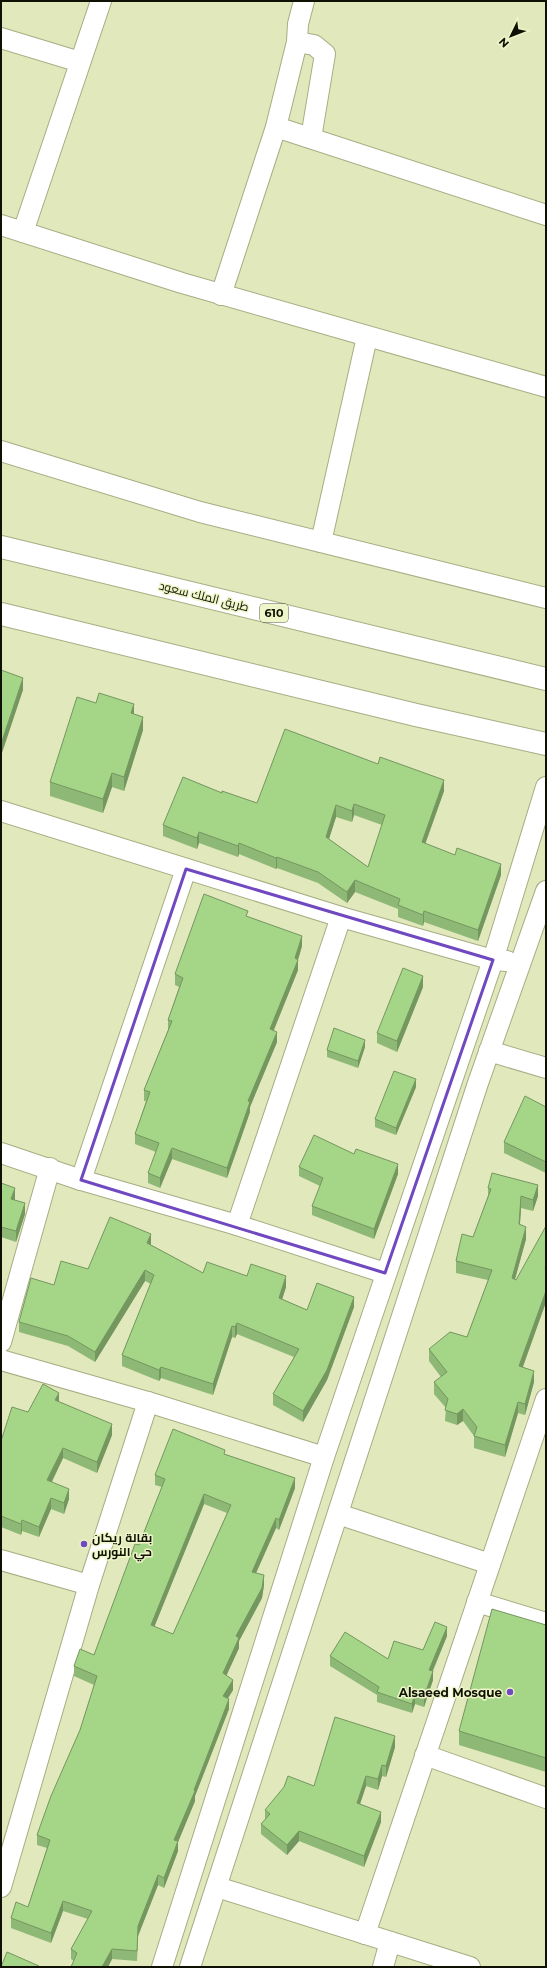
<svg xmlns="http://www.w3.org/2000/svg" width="547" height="1968" viewBox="0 0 547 1968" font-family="Montserrat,Cairo,sans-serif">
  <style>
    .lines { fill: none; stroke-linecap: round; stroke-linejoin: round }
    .street-casing { stroke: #a7ad83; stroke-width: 22 }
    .primary-casing { stroke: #a7ad83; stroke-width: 24 }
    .street { stroke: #fff; stroke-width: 20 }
    .primary { stroke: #fff; stroke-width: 22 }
    .wall { fill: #8eb875; fill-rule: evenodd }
    .shaded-wall { fill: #74965f }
    .building { fill: #a5d688; stroke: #74965f; fill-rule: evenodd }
    .marked { fill: none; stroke: #7048c0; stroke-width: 3; stroke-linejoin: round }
    .poi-dot { fill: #7048c0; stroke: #eef5c8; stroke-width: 1.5 }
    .labels { text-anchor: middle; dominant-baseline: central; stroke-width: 3; stroke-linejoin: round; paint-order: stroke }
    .shield { fill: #eef5c8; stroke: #53553e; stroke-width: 1 }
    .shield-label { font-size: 11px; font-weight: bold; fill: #101103 }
    .street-label { font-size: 12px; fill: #101103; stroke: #eef5c8 }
    .poi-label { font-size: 12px; font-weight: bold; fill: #101103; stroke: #eef5c8; text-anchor: start }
  </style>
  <rect width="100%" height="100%" fill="#e1e8bc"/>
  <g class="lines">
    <g class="street-casing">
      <g id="street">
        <path d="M 1,38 L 80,62"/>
        <path d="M 297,42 L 314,45 L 325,54 L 311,138"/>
        <path d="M 276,127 L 546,215"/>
        <path d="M 1,225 L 182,283 L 546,387"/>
        <path d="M 23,232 L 101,1"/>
        <path d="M 221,295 L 276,127 L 297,42 L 298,24 L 304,1"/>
        <path d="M 1,451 L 200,512 L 546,598"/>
        <path d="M 321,542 L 367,337"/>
        <path d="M 1,811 L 341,917 L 493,960 L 507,961"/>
        <path d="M 489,1051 L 546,1068"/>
        <path d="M 1,1153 L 81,1180 L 237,1225 L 385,1273"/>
        <path d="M 81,1180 L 186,869"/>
        <path d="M 237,1225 L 341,917"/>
        <path d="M 1,1342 L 50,1168"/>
        <path d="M 1,1360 L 148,1402 L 324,1457"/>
        <path d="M 338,1514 L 490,1564"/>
        <path d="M 1,1560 L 89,1585"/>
        <path d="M 477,1602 L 546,1623"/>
        <path d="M 425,1755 L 546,1798"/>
        <path d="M 1,1887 L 89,1585 L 148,1402"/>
        <path d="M 217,1887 L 470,1967"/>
        <path d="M 365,1934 L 546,1399"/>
        <path d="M 162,1967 L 324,1457 L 493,960 L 546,787"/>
        <path d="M 190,1967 L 478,1083 L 546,891"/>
        <path d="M 383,1967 L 390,1942"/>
      </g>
    </g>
    <g class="primary-casing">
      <g id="primary">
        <path d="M 1,547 L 546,679"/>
        <path d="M 1,614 L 416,715 L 546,744"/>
      </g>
    </g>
    <use href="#street" class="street"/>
    <use href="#primary" class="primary"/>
  </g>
  <g class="wall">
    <path d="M 96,703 L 134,714 L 143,730 L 124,791 L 112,787 L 103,813 L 50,796 L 50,782 Z"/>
    <path d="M 444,791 L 425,844 L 501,875 L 478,941 L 424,922 L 423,926 L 398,917 L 398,909 L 355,892 L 347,903 L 318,883 L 277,868 L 276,869 L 239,854 L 238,857 L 199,843 L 197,849 L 163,836 L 163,825 L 222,793 L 257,803 ZM 354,815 L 382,825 L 368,867 L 329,839 L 336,817 L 352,822 Z"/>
    <path d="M 248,917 L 302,946 L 298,960 L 298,970 L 274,1030 L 277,1042 L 250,1107 L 250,1112 L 227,1178 L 172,1159 L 160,1188 L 148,1183 L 148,1173 L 156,1152 L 135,1144 L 135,1134 L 146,1101 L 144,1101 L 144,1090 L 168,1030 L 168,1020 L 179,987 L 175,985 L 175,974 Z"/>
    <path d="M 423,987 L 397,1052 L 377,1043 L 377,1033 Z"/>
    <path d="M 365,1047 L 358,1068 L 327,1057 L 327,1050 Z"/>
    <path d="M 416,1087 L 396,1135 L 375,1127 L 375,1119 Z"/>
    <path d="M 546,1107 L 546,1173 L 504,1153 L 504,1142 Z"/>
    <path d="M 299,1167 L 398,1174 L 374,1239 L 312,1215 L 312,1206 L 320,1186 L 299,1176 Z"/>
    <path d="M 1,1183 L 15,1199 L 15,1200 L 25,1214 L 16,1242 L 1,1237 Z"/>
    <path d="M 488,1188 L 538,1196 L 533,1211 L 521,1208 L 520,1225 L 526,1239 L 515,1279 L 546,1302 L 523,1367 L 534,1382 L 525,1415 L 518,1413 L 505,1457 L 474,1448 L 474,1436 L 463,1421 L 457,1425 L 445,1421 L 446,1408 L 434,1394 L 434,1382 L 441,1377 L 429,1361 L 429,1349 L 467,1337 L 488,1280 L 456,1273 L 456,1261 L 473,1237 L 488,1196 Z"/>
    <path d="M 151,1245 L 203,1273 L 247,1276 L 286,1287 L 282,1299 L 307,1310 L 354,1307 L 327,1380 L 303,1422 L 273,1405 L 273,1394 L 294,1357 L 237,1334 L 235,1338 L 232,1337 L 213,1395 L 161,1378 L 159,1381 L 122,1366 L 122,1355 L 151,1284 L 145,1281 L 95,1362 L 68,1346 L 19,1332 L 19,1322 L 54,1285 L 88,1269 Z"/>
    <path d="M 59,1402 L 112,1435 L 97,1473 L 63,1458 L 52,1482 L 69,1499 L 64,1514 L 51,1509 L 39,1537 L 22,1531 L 21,1535 L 1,1527 L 1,1441 L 28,1412 Z"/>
    <path d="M 225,1454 L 295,1488 L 279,1530 L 276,1528 L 256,1573 L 264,1585 L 262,1598 L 239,1641 L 239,1648 L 226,1676 L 233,1690 L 228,1698 L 229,1709 L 195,1796 L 195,1801 L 178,1842 L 178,1851 L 164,1888 L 158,1885 L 138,1936 L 137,1961 L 112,1959 L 108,1967 L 71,1967 L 74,1961 L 71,1959 L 71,1949 L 88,1919 L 63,1911 L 51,1943 L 11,1928 L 11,1918 L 28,1907 L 47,1848 L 37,1845 L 37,1835 L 80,1730 L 94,1685 L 74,1676 L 74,1666 L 94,1655 L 162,1487 L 155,1485 L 155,1475 ZM 204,1504 L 227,1513 L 173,1634 L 154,1627 Z"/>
    <path d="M 546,1625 L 546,1772 L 459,1745 L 459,1731 Z"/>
    <path d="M 447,1636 L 433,1671 L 433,1680 L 424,1707 L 415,1704 L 412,1713 L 377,1702 L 377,1695 L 330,1666 L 330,1656 L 388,1659 L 423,1650 Z"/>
    <path d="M 395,1747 L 386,1777 L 382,1776 L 378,1790 L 366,1786 L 360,1804 L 381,1822 L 364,1867 L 299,1841 L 287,1855 L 261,1834 L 261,1824 L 265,1820 L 265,1810 Z"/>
  </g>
  <g class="shaded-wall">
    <path d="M 23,678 L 23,690 L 1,756 L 1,744 Z"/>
    <path d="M 134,704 L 134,718 L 131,713 Z"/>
    <path d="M 143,717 L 143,730 L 124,791 L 124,777 Z"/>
    <path d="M 112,773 L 112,787 L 103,813 L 103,799 Z"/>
    <path d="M 444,780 L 444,791 L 422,853 L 422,842 Z"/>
    <path d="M 354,804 L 354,815 L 352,822 L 352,811 Z"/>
    <path d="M 336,805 L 336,817 L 326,848 L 326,837 Z"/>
    <path d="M 199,832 L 199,843 L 197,849 L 197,838 Z"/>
    <path d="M 239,843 L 239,854 L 238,857 L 238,846 Z"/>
    <path d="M 277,857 L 277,868 L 276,869 L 276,858 Z"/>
    <path d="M 501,864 L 501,875 L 478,941 L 478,930 Z"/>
    <path d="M 355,880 L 355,892 L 347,903 L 347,892 Z"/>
    <path d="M 424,911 L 424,922 L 423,926 L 423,915 Z"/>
    <path d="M 302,936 L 302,946 L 296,966 L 298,960 L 298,970 L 270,1039 L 270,1029 Z"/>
    <path d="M 423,976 L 423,987 L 397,1052 L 397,1041 Z"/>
    <path d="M 277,1032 L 277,1042 L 250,1107 L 250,1112 L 227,1178 L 227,1168 L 248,1101 Z"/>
    <path d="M 365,1040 L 365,1047 L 358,1068 L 358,1061 Z"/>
    <path d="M 416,1079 L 416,1087 L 396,1135 L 396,1128 Z"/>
    <path d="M 172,1148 L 172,1159 L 160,1188 L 160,1178 Z"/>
    <path d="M 398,1164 L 398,1174 L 374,1239 L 374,1229 Z"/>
    <path d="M 538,1185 L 538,1196 L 533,1211 L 533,1200 Z"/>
    <path d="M 15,1188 L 15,1199 L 11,1210 L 11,1199 Z"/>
    <path d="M 521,1196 L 521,1208 L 519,1236 L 519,1224 Z"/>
    <path d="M 25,1203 L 25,1214 L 16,1242 L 16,1231 Z"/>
    <path d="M 526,1227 L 526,1239 L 512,1290 L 512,1278 Z"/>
    <path d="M 151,1234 L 151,1245 L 147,1254 L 147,1243 Z"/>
    <path d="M 145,1270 L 145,1281 L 95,1362 L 95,1352 Z"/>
    <path d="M 286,1276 L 286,1287 L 279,1309 L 279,1298 Z"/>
    <path d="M 546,1291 L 546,1302 L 519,1377 L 519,1366 Z"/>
    <path d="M 354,1297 L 354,1307 L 327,1380 L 303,1422 L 303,1411 Z"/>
    <path d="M 237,1323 L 237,1334 L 235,1338 L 235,1327 Z"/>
    <path d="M 232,1326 L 232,1337 L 213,1395 L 213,1384 Z"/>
    <path d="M 161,1367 L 161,1378 L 159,1381 L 159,1370 Z"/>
    <path d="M 534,1371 L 534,1382 L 525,1415 L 525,1404 Z"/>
    <path d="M 59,1393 L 59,1403 L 55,1400 Z"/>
    <path d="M 518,1402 L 518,1413 L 505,1457 L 505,1445 Z"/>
    <path d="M 463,1409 L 463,1421 L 457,1425 L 457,1414 Z"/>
    <path d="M 112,1424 L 112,1435 L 97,1473 L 97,1462 Z"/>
    <path d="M 63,1448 L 63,1458 L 47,1491 L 47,1480 Z"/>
    <path d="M 295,1478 L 295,1488 L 279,1530 L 279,1520 Z"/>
    <path d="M 69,1489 L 69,1499 L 64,1514 L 64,1503 Z"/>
    <path d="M 204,1494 L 204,1504 L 151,1635 L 151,1625 Z"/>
    <path d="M 51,1498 L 51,1509 L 39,1537 L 39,1527 Z"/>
    <path d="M 276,1518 L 276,1528 L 252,1582 L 252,1572 Z"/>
    <path d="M 22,1520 L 22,1531 L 21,1535 L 21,1524 Z"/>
    <path d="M 264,1575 L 264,1585 L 262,1598 L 239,1641 L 239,1648 L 223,1683 L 223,1673 L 236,1636 Z"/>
    <path d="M 447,1627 L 447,1636 L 429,1679 L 429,1670 Z"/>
    <path d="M 433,1671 L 433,1680 L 424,1707 L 424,1697 Z"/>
    <path d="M 233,1680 L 233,1690 L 223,1706 L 223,1696 Z"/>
    <path d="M 415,1694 L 415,1704 L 412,1713 L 412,1704 Z"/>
    <path d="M 229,1699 L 229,1709 L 195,1796 L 195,1801 L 178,1842 L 178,1851 L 164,1888 L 164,1878 L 174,1840 Z"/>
    <path d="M 395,1736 L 395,1747 L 386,1777 L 386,1766 Z"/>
    <path d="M 382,1765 L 382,1776 L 378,1790 L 378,1779 Z"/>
    <path d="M 366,1776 L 366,1786 L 357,1813 L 357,1803 Z"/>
    <path d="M 381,1812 L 381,1822 L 364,1867 L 364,1856 Z"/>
    <path d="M 299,1831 L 299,1841 L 287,1855 L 287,1845 Z"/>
    <path d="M 158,1875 L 158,1885 L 138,1936 L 137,1961 L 138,1926 Z"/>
    <path d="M 63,1901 L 63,1911 L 51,1943 L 51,1933 Z"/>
    <path d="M 112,1949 L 112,1959 L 108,1967 L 102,1967 Z"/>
  </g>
  <g class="building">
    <path d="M 1,670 L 23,678 L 1,744 Z"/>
    <path d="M 99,693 L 134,704 L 131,713 L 143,717 L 124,777 L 112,773 L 103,799 L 50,782 L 77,697 L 96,703 Z"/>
    <path d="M 285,729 L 378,764 L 380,757 L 444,780 L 422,842 L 455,855 L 457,848 L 501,864 L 478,930 L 424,911 L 423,915 L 398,905 L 400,899 L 355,880 L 347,892 L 318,872 L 277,857 L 276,858 L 239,843 L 238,846 L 199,832 L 197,838 L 163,825 L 183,777 L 222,793 L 222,791 L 257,803 ZM 354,804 L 385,815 L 368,867 L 326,837 L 336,805 L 352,811 Z"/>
    <path d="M 204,894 L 248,911 L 246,916 L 302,936 L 295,958 L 298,960 L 270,1029 L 277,1032 L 248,1101 L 250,1102 L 227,1168 L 172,1148 L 160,1178 L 148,1173 L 159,1143 L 135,1134 L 150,1092 L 144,1090 L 172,1021 L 168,1020 L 183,978 L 175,974 Z"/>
    <path d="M 403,968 L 423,976 L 397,1041 L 377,1033 Z"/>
    <path d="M 334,1028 L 365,1040 L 358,1061 L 327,1050 Z"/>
    <path d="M 394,1071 L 416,1079 L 396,1128 L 375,1119 Z"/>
    <path d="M 525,1096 L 546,1107 L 546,1162 L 504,1142 Z"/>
    <path d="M 314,1135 L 354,1154 L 356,1149 L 398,1164 L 374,1229 L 312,1206 L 323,1178 L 299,1167 Z"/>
    <path d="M 492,1173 L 538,1185 L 533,1200 L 521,1196 L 519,1224 L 526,1227 L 512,1278 L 516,1280 L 546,1226 L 546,1266 L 545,1269 L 546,1269 L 546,1291 L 519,1366 L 534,1371 L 525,1404 L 518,1402 L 505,1445 L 474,1436 L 477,1427 L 463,1409 L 457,1414 L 445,1410 L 448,1399 L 434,1382 L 447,1372 L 429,1349 L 450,1332 L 467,1337 L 492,1270 L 456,1261 L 462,1234 L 473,1237 L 491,1189 L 488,1188 Z"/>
    <path d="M 1,1183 L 15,1188 L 11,1199 L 25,1203 L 16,1231 L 1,1227 Z"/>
    <path d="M 110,1217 L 151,1234 L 147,1243 L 203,1273 L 207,1262 L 247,1276 L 251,1264 L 286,1276 L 279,1298 L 307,1310 L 317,1283 L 354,1297 L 327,1370 L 303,1411 L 273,1394 L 299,1349 L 237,1323 L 235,1327 L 232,1326 L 213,1384 L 161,1367 L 159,1370 L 122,1355 L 154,1275 L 145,1270 L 95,1352 L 68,1336 L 19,1322 L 31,1278 L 54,1285 L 61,1261 L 88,1269 Z"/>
    <path d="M 43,1384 L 59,1393 L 55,1400 L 112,1424 L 97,1462 L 63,1448 L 47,1480 L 69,1489 L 64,1503 L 51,1498 L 39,1527 L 22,1520 L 21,1524 L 1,1516 L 1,1441 L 12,1407 L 28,1412 Z"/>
    <path d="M 173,1429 L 225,1450 L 224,1454 L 295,1478 L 279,1520 L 276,1518 L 252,1572 L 264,1575 L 262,1588 L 236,1636 L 239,1638 L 223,1673 L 233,1680 L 223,1696 L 229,1699 L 194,1790 L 195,1791 L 174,1840 L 178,1841 L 164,1878 L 158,1875 L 138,1926 L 137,1951 L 112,1949 L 102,1967 L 71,1967 L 77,1953 L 71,1949 L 92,1911 L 63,1901 L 51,1933 L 11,1918 L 16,1902 L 28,1907 L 50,1840 L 37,1835 L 51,1796 L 80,1730 L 97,1676 L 74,1666 L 80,1649 L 94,1655 L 135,1544 L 139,1545 L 165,1479 L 155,1475 ZM 204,1494 L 231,1505 L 173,1634 L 151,1625 Z"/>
    <path d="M 492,1609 L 546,1625 L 546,1758 L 459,1731 Z"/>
    <path d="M 435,1622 L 447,1627 L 429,1670 L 433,1671 L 424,1697 L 415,1694 L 412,1704 L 377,1692 L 379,1687 L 330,1656 L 345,1632 L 388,1659 L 394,1641 L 423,1650 Z"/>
    <path d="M 335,1717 L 395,1736 L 386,1766 L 382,1765 L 378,1779 L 366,1776 L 357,1803 L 381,1812 L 364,1856 L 299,1831 L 287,1845 L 261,1824 L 270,1814 L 265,1810 L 284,1787 L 288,1776 L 314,1786 Z"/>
    <path d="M 7,1952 L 39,1966 L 38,1967 L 1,1967 Z"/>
  </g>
  <path class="marked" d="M 186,869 L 493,960 L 385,1273 L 81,1180 Z"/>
  <g class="poi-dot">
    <circle cx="84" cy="1544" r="4"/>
    <circle cx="510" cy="1692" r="4"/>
  </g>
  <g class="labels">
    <rect class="shield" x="260" y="604" width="28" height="18" rx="3"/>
    <g class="shield-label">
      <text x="274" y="613">610</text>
    </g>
    <g class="street-label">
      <text transform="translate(204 596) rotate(14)">طريق الملك سعود</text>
    </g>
    <g class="poi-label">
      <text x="92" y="1537">بقالة ريكان<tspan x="92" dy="14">حي النورس</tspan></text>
      <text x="502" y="1692" text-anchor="end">Alsaeed Mosque</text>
    </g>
  </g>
  <rect width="547" height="1968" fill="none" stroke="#101103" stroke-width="4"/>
  <g transform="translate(511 36) rotate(227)" stroke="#eef5c8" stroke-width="3" paint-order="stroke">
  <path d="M0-3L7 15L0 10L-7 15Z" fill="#101103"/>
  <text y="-6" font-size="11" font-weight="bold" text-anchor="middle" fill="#101103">N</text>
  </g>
</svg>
